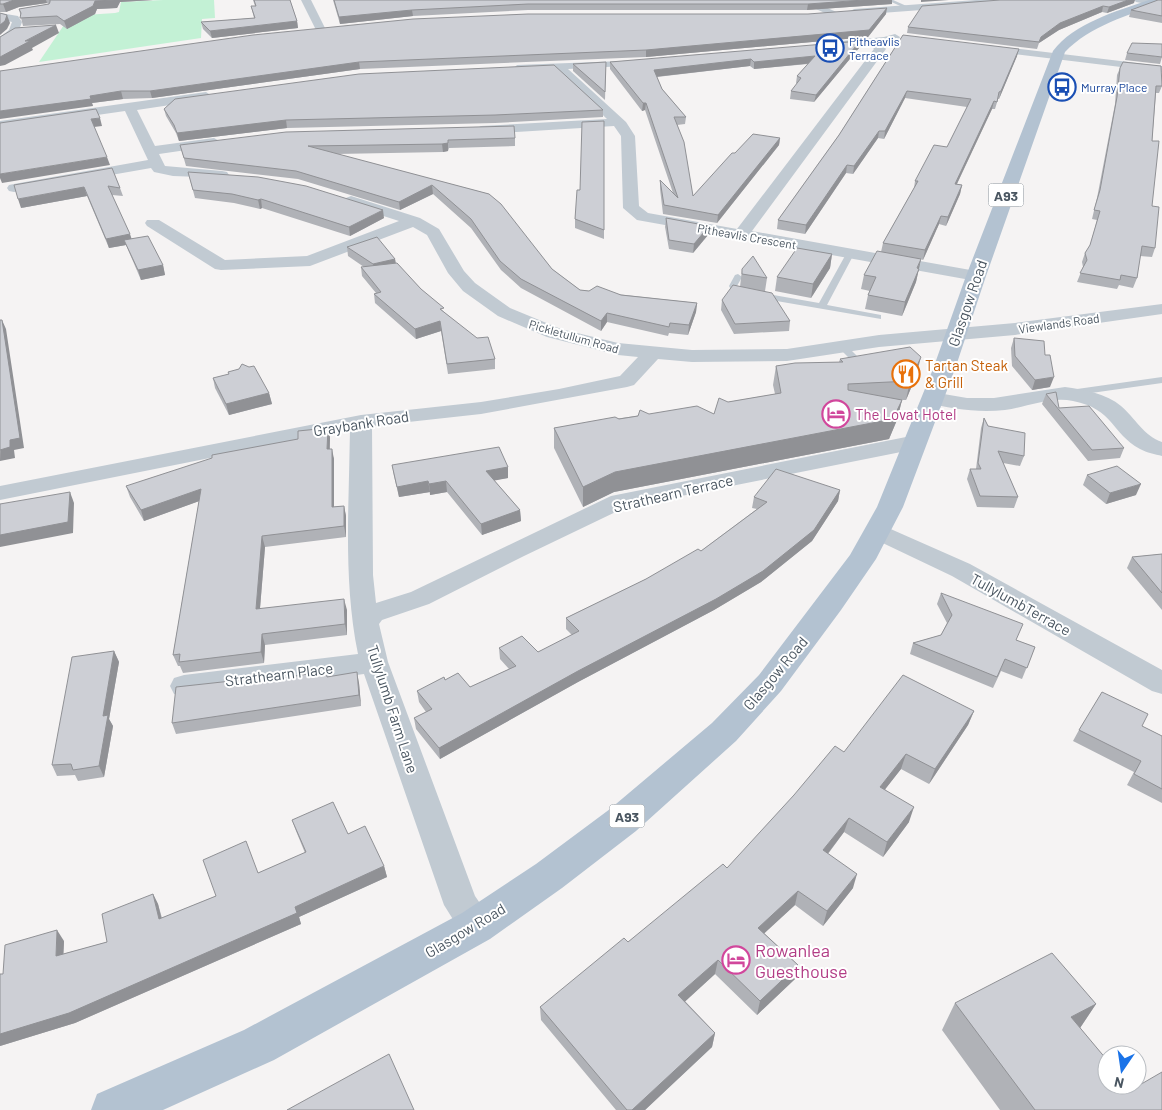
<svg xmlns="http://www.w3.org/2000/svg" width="1162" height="1110" viewBox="0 0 1162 1110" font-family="Barlow,sans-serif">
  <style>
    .green { fill: #c3f1d5 }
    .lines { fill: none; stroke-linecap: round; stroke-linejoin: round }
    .service { fill: #c1cad2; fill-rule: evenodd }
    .minor { fill: #c1cad2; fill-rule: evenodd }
    .primary { fill: #b3c2d1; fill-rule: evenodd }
    .wall { fill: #b0b2b7 }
    .shaded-wall { fill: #909195 }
    .building { fill: #cdcfd5; stroke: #909195 }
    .labels { text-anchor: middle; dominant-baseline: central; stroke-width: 4; stroke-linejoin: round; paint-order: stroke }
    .far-transit-label { font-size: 12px; fill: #164399; stroke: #fff; text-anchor: start }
    .far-street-label { font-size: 12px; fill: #4a5661; stroke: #fff }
    .shield { fill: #fff; stroke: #808990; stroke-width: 1 }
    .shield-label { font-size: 14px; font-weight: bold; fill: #4a5661 }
    .street-label { font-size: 15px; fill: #4a5661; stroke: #fff }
    .food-label { font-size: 15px; fill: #c56008; stroke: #fff; text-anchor: start }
    .hotel-label { font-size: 15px; fill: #b23c85; stroke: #fff; text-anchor: start }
    .near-hotel-label { font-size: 18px; fill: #b23c85; stroke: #fff; text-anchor: start }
  </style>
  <rect width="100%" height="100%" fill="#f5f3f3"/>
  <path class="green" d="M 163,0 L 214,0 L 215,18 L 202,19 L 201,38 L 39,62 L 70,16 L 115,13 L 119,12 L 121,2 Z"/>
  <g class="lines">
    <g class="service">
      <path d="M 887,0 L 893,0 L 911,8 L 907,9 Z"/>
      <path d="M 850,251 L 854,254 L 827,305 L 881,315 L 881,319 L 736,294 L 733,293 L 729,286 L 735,275 L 738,274 L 742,277 L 737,286 L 739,289 L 819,303 L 846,254 Z"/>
      <path d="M 843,344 L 846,345 L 862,361 L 862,365 L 856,365 L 838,347 Z"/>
      <path d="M 1162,377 L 1162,383 L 1070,396 L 1065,393 L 1070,390 Z"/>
    </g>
    <g class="minor">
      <path d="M 301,0 L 311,0 L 326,30 L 325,32 L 317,32 Z"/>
      <path d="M 795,0 L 809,0 L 864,24 L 863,26 L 855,26 Z"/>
      <path d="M 976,0 L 1021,0 L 1016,3 L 854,15 L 849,12 L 854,9 Z"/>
      <path d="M 1134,0 L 1157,0 L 1158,2 L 1153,5 L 1136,2 Z"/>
      <path d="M 0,13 L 18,16 L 22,22 C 19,32 11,43 0,46 L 0,37 L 9,30 L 12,22 L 0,19 Z"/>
      <path d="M 895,34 L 900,37 L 899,39 L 881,43 L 886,49 L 752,231 L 976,271 L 982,272 L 985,276 L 982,280 L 976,281 L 637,220 L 623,208 L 621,136 L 614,126 L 481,134 L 474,130 L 481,126 L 607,119 L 555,69 L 521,70 L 517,69 L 515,67 L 517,65 L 648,60 L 650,62 L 644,65 L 568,69 L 626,122 L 635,136 L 639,206 L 648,213 L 737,229 L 874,49 L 870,44 L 825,48 L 821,47 L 820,45 L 821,43 L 884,37 Z"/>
      <path d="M 986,45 L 1162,66 L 1162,72 L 982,50 L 980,48 L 982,46 Z"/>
      <path d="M 206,92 L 212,96 L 210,99 L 137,110 L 155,146 L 214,138 L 221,142 L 214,146 L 159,154 L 165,166 L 222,171 L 227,172 L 229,175 L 227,178 L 173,176 L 154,172 L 151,168 L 14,192 L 9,191 L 7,188 L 9,185 L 14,184 L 148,160 L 125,111 L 0,129 L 0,121 Z"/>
      <path d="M 351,196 L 420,218 L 439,229 L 464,271 L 475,283 L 510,308 L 561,329 L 618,343 L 692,350 L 787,349 L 879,335 L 1015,323 L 1162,304 L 1162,314 L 1015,335 L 879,347 L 787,361 L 692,362 L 658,359 L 634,385 L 627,387 L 481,414 L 372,426 L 373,575 L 376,603 L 411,592 L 611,496 L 916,435 L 924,437 L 927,442 L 924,447 L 916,449 L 626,507 L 524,556 L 429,604 L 382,620 L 379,624 L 388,662 L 475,896 L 488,915 L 494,926 L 488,937 L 476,942 L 464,937 L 444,905 L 364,674 L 184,697 L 174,694 L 170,686 L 174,678 L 184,675 L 358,654 C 343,580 349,505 350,430 L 0,500 L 0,486 L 361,415 L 481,402 L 559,389 L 620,376 L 638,357 L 618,355 L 547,337 L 498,316 L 463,291 L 448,273 L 427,235 L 413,227 L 310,266 L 221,270 L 215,269 L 147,226 L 145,223 L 147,220 L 159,220 L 225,260 L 307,256 L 399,221 L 346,204 L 343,201 L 346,198 Z"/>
      <path d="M 1065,387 C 1083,389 1107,394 1121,406 C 1135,418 1144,436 1162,442 L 1162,456 C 1155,454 1147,453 1140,449 C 1111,433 1114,409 1073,401 C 1051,396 1027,407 1005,410 C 978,413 951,409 925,402 L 922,398 L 925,394 L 932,392 L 967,398 L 994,398 Z"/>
      <path d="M 877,523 L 970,564 L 1162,670 L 1162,694 L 1152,691 L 952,576 L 868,536 L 865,531 L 868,526 Z"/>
    </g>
    <path class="primary" d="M 1149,0 L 1162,0 L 1162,3 C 1128,15 1090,26 1065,52 L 986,276 L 955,369 L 903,507 L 876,559 L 841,610 L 781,691 L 736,741 L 636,831 L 562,888 L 490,939 L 274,1060 L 163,1110 L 91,1110 L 97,1094 L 244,1030 L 462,913 L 536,864 L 610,809 L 712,723 L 759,675 L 850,555 L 877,507 L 933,369 L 966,276 L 1053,51 C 1074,23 1117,11 1149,0 Z"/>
  </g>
  <g class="wall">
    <path d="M 0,0 L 153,0 L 120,2 L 117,8 L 97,9 L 95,14 L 67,29 L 60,24 L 23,26 L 19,9 L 49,4 L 47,3 L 19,7 L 6,12 L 0,12 Z"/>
    <path d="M 253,0 L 290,0 L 297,21 L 298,28 L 212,38 L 203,29 L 201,22 L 254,18 L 251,6 L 255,6 Z"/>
    <path d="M 333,0 L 892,0 L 892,4 L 807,10 L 528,10 L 413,16 L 340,24 Z"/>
    <path d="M 1000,0 L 1134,3 L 1107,13 L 1102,12 L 1059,30 L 1039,43 L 1037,49 L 907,33 L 908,27 Z"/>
    <path d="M 1162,0 L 1162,23 L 1129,17 L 1131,10 Z"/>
    <path d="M 886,14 L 868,37 L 646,57 L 360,69 L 152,98 L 123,99 L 92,103 L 93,106 L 0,71 Z"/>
    <path d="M 903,35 L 1017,56 L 999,99 L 998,99 L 995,109 L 992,109 L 957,184 L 962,185 L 960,194 L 946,226 L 939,224 L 923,260 L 921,259 L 916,282 L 902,316 L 865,309 L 868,295 L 870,291 L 861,289 L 864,275 L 881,252 L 883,243 L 914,188 L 915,181 L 947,147 L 967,107 L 905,98 L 884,139 L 878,138 L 853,174 L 846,173 L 805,234 L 777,229 L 778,220 L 839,135 Z"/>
    <path d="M 859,48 L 814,102 L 790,99 L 791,91 L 797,84 L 796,83 L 797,76 L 808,64 L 754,69 L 750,66 L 657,77 L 662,89 L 686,117 L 685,124 L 677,125 L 693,196 L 735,153 L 780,138 L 779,145 L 717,223 L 663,214 L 660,189 L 660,180 L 673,193 L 645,110 L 642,111 L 610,69 L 610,62 Z"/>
    <path d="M 1127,53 L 1162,57 L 1160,64 L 1125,60 Z"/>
    <path d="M 606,62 L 605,100 L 573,71 L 573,64 Z"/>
    <path d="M 1120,68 L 1162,86 L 1159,93 L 1156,93 L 1152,141 L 1152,206 L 1155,248 L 1152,257 L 1140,256 L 1137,278 L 1133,288 L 1119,285 L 1117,289 L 1077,282 L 1083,267 L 1082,262 L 1085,253 L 1090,246 L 1097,220 L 1092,219 L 1097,198 L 1115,104 L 1117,75 Z"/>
    <path d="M 164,109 L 603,110 L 603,117 L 495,123 L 287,128 L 179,141 L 176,133 L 166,116 Z"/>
    <path d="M 604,121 L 604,239 L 575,228 L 575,219 L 580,190 Z"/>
    <path d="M 515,138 L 515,146 L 449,148 L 448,151 L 443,152 L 336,154 L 489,194 L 552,269 L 580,290 L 697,303 L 696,312 L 688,335 L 669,333 L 668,336 L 607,322 L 601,331 L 521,288 L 501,270 L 471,228 L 433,194 L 400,210 L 298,179 L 186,166 L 180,145 Z"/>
    <path d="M 112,168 L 120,188 L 123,196 L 112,195 L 131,239 L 163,265 L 165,275 L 141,280 L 126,245 L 109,248 L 87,196 L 21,208 Z"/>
    <path d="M 188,172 L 384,218 L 350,236 L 262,208 L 260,209 L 234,203 L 195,198 Z"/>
    <path d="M 666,218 L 708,235 L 693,253 L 669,249 L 665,227 Z"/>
    <path d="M 347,247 L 395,259 L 396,263 L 421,289 L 444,312 L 495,359 L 495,369 L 448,374 L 441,331 L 416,339 L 375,303 L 374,294 L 376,293 L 362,276 L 361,267 L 364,267 L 348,256 Z"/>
    <path d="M 832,254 L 830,268 L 811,298 L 775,291 L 777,277 Z"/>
    <path d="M 742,269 L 767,278 L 765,291 L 790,321 L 789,331 L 734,334 L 721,310 L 722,300 L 740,287 Z"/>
    <path d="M 1014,338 L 1050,387 L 1032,390 L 1012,366 L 1011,348 Z"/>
    <path d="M 840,359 L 916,376 L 906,400 L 902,400 L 897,420 L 889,439 L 614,492 L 583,507 L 554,448 L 554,428 L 649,414 L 714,414 L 728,402 L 775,394 L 773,385 L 776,366 L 839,362 Z"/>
    <path d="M 213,378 L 269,393 L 272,404 L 229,415 L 215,388 Z"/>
    <path d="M 1046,394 L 1059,408 L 1124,448 L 1120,458 L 1088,461 L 1042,404 Z"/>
    <path d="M 984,418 L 988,426 L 1024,456 L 1020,466 L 1003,463 L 1018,497 L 1014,508 L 977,507 L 967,479 L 970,469 L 976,469 L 981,428 Z"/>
    <path d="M 328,428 L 330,438 L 330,449 L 334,459 L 334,507 L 344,506 L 346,516 L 346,537 L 265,547 L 260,609 L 347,610 L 347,635 L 265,645 L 264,663 L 183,673 L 180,666 L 178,666 L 173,655 L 199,501 L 144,521 L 130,497 L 126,486 L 298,439 Z"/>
    <path d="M 392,465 L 508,467 L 508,478 L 494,480 L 520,510 L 521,521 L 482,535 L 447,492 L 430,495 L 430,492 L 399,497 L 394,476 Z"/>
    <path d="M 1087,475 L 1136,495 L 1106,504 L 1083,485 Z"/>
    <path d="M 840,490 L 838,501 L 812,541 L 761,582 L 714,610 L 578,682 L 440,759 L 416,729 L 414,718 L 426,712 L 419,702 L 417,691 L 445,680 L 470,687 L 509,669 L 500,659 L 499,648 L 538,652 L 572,635 L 566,629 L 566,618 L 646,579 L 701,551 L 757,509 L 752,508 L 754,497 Z"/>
    <path d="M 1162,554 L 1162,610 L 1127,568 L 1132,557 Z"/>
    <path d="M 941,593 L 1016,640 L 1035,647 L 1022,679 L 1001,671 L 993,688 L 910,654 L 913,643 L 941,635 L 947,623 L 937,604 Z"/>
    <path d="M 114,651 L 119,662 L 109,719 L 113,726 L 104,777 L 78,781 L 75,775 L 57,776 L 52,765 Z"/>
    <path d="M 328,677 L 359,683 L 361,706 L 176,734 L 172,723 L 259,678 L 260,682 Z"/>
    <path d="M 974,711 L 968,725 L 929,784 L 901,769 L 885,789 L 909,822 L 883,857 L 844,832 L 828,854 L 853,888 L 823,926 L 795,905 L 764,933 L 798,965 L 795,979 L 757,1015 L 715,974 L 685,1001 L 715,1033 L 712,1047 L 645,1110 L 616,1110 L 541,1020 L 540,1007 L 628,942 L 727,868 L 844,752 Z"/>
    <path d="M 1142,726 L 1162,736 L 1162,803 L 1127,785 L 1134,772 L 1073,741 L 1079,730 Z"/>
    <path d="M 292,820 L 348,834 L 384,866 L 387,877 L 299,917 L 301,924 L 75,1023 L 0,1046 L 0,974 L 3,974 L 64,941 L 63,954 L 107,942 L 153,894 L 158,904 L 162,918 L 216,896 L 258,873 L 305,853 L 296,831 Z"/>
    <path d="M 955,1003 L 1096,1004 L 1080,1028 L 1131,1090 L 1162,1110 L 1000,1110 L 942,1030 Z"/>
  </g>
  <g class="shaded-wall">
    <path d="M 14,0 L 46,0 L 47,3 L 19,7 L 6,12 L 3,4 Z"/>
    <path d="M 115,0 L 153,0 L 120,2 L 117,8 L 97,9 L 95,14 L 67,29 L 64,21 L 95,1 Z"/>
    <path d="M 864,0 L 892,0 L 892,4 L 807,10 L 808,4 Z"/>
    <path d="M 921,0 L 949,0 L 921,2 Z"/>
    <path d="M 1128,0 L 1135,0 L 1134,3 L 1107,13 L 1109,7 Z"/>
    <path d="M 1103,6 L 1102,12 L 1059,30 L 1039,43 L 1037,49 L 1041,37 L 1060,23 Z"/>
    <path d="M 887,8 L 886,14 L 868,37 L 646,57 L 646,50 Z"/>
    <path d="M 412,10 L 413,16 L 340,24 L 339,17 Z"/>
    <path d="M 7,15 L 10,23 L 7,29 L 0,35 L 0,25 Z"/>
    <path d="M 297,21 L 298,28 L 212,38 L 210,31 Z"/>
    <path d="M 56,25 L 59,33 L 32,48 L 33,50 L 5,65 L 0,66 L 0,57 L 25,41 Z"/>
    <path d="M 860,41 L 859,48 L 814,102 L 816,95 Z"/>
    <path d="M 1019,49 L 1017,56 L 999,99 L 1001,91 Z"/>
    <path d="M 815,56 L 814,63 L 754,69 L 754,62 Z"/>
    <path d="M 751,59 L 750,66 L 654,77 L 654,70 Z"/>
    <path d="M 359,62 L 360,69 L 152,98 L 150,91 Z"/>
    <path d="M 121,91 L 123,99 L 92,103 L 93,106 L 0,119 L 0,111 L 90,96 Z"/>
    <path d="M 907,91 L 905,98 L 884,139 L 885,131 Z"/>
    <path d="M 994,101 L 992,109 L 953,192 L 955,184 Z"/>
    <path d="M 643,103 L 646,103 L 645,110 L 642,111 Z"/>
    <path d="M 100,118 L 102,126 L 94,127 L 91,119 Z"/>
    <path d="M 286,120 L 287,128 L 179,141 L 177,133 Z"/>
    <path d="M 879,131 L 878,138 L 853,174 L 854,166 Z"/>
    <path d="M 780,138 L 779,145 L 717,223 L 718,215 Z"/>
    <path d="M 448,140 L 448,151 L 443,152 L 442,144 Z"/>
    <path d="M 107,157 L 110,165 L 2,183 L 0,178 L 0,174 Z"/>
    <path d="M 847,165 L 846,173 L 805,234 L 806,225 Z"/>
    <path d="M 432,185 L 433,194 L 400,210 L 399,202 Z"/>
    <path d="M 962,185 L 960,194 L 946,226 L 948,217 Z"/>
    <path d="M 84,187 L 87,196 L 21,208 L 18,199 Z"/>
    <path d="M 261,199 L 262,208 L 260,209 L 258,200 Z"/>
    <path d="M 383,210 L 384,218 L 350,236 L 349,227 Z"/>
    <path d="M 941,216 L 939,224 L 923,260 L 925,250 Z"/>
    <path d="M 709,226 L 708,235 L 693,253 L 694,244 Z"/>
    <path d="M 130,234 L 133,243 L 124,240 L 126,245 L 109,248 L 106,239 Z"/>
    <path d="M 832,254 L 830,268 L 811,298 L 813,284 Z"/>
    <path d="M 395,259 L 396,268 L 374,273 L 373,264 Z"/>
    <path d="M 921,259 L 916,282 L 902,316 L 905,302 Z"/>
    <path d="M 163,265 L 165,275 L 141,280 L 138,270 Z"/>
    <path d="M 697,303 L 696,312 L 688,335 L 689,325 Z"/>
    <path d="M 607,313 L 607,322 L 601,331 L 601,321 Z"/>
    <path d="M 2,320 L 6,329 L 24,448 L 14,450 L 15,458 L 0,461 Z"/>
    <path d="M 440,321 L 441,331 L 416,339 L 415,329 Z"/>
    <path d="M 921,357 L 916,376 L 906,400 L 910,381 Z"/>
    <path d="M 1054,377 L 1050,387 L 1032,390 L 1035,380 Z"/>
    <path d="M 269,393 L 272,404 L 229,415 L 226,404 Z"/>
    <path d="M 902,400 L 897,420 L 889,439 L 614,492 L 583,507 L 583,487 L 615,472 Z"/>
    <path d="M 328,428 L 330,438 L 329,460 L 327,449 Z"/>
    <path d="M 332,449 L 334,459 L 334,518 L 332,507 Z"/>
    <path d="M 508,467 L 508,478 L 487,482 L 486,471 Z"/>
    <path d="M 428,481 L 430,492 L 399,497 L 397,487 Z"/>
    <path d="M 446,481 L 447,492 L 430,495 L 429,484 Z"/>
    <path d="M 1141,484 L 1136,495 L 1106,504 L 1110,493 Z"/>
    <path d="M 201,489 L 205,499 L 144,521 L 141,510 Z"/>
    <path d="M 840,490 L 838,501 L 812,541 L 761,582 L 714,610 L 578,682 L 440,759 L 439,748 Z"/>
    <path d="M 70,492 L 74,503 L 73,533 L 0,547 L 0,535 Z"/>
    <path d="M 344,506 L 346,516 L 346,537 L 344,526 Z"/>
    <path d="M 520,510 L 521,521 L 482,535 L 481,524 Z"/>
    <path d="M 262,536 L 265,547 L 259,620 L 256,609 Z"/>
    <path d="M 344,599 L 347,610 L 347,635 L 345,624 Z"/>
    <path d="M 262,634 L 265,645 L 264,663 L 261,652 Z"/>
    <path d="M 114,651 L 119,662 L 109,719 L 113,726 L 104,777 L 99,766 L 103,716 Z"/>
    <path d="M 357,672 L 359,683 L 361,706 L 359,695 Z"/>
    <path d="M 974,711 L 968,725 L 929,784 L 935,769 Z"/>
    <path d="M 906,754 L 901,769 L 876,801 L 880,787 Z"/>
    <path d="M 914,807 L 909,822 L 883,857 L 887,842 Z"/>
    <path d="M 849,818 L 844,832 L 819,865 L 823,850 Z"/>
    <path d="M 384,866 L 387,877 L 299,917 L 301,924 L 75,1023 L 0,1046 L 0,1034 L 295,907 Z"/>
    <path d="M 857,874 L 853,888 L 823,926 L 827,911 Z"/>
    <path d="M 798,891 L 795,905 L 755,942 L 758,928 Z"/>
    <path d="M 153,894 L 158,904 L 164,929 L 159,919 Z"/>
    <path d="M 57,930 L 64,941 L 63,967 L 56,956 Z"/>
    <path d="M 718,960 L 715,974 L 677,1009 L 678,995 Z"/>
    <path d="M 798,965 L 795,979 L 757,1015 L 760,1001 Z"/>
    <path d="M 1096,1004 L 1078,1031 L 1071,1017 Z"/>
    <path d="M 715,1033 L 712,1047 L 645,1110 L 632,1110 Z"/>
  </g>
  <g class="building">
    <path d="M 0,0 L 14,0 L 3,4 L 0,4 Z"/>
    <path d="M 50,0 L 115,0 L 95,1 L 93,6 L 64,21 L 57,16 L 20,18 L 21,13 L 19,9 L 49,4 L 50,2 Z"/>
    <path d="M 254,0 L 290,0 L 297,21 L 210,31 L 201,22 L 255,18 L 251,6 L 256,6 Z"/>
    <path d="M 334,0 L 864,0 L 808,4 L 528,4 L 412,10 L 339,17 Z"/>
    <path d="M 1000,0 L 1128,0 L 1109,7 L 1103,6 L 1060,23 L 1041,37 L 1039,42 L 908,27 L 922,6 Z"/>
    <path d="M 1158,0 L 1162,0 L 1162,16 L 1131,10 Z"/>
    <path d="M 887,8 L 869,30 L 646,50 L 359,62 L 150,91 L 121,91 L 90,96 L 91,99 L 0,111 L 0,71 L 253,35 L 413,19 L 528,14 L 808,14 Z"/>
    <path d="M 0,13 L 7,15 L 5,21 L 0,25 Z"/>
    <path d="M 56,25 L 25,41 L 30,41 L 0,57 L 0,37 L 15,28 Z"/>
    <path d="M 903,35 L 1019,49 L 1001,91 L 999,92 L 997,102 L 994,101 L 955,184 L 962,185 L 948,217 L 941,216 L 925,250 L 883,243 L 918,181 L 915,181 L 934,145 L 947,147 L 971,99 L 907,91 L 885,131 L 879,131 L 854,166 L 847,165 L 806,225 L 778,220 L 839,135 Z"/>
    <path d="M 860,41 L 816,95 L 791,91 L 801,78 L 797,76 L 815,56 L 754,62 L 751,59 L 654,70 L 662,89 L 686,117 L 674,117 L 684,142 L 693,196 L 732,153 L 735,153 L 753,134 L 780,138 L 718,215 L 664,205 L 660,180 L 678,198 L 646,103 L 643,103 L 610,62 Z"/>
    <path d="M 1132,43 L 1162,44 L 1162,57 L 1127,53 Z"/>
    <path d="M 606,62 L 605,92 L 573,64 Z"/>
    <path d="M 1123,62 L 1161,66 L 1162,86 L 1156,86 L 1152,141 L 1159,141 L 1152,206 L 1159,207 L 1155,248 L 1142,246 L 1137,278 L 1121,275 L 1120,280 L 1080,273 L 1087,260 L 1085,253 L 1090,245 L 1100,211 L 1094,210 L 1100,190 L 1117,97 L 1120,68 Z"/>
    <path d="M 554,65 L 603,110 L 495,115 L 286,120 L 177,133 L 174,125 L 164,109 L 175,99 L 359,74 Z"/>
    <path d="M 96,109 L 100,118 L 91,119 L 107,157 L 0,174 L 0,123 Z"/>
    <path d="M 604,121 L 604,230 L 575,219 L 577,190 L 580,190 L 582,122 Z"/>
    <path d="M 514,126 L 515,138 L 448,140 L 448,143 L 442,144 L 308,146 L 489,194 L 501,204 L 552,269 L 580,290 L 589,291 L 597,286 L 621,295 L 697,303 L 689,325 L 670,323 L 669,327 L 607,313 L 601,321 L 521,279 L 500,261 L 471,219 L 432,185 L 399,202 L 296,171 L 184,158 L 180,145 L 286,132 Z"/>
    <path d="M 112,168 L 120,188 L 108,186 L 130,234 L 106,239 L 84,187 L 18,199 L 14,185 Z"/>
    <path d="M 188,172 L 258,177 L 306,186 L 383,210 L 349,227 L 261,199 L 258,200 L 232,194 L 193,190 Z"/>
    <path d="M 666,218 L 709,226 L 694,244 L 669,240 Z"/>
    <path d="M 148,236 L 163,265 L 138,270 L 124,240 Z"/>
    <path d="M 377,237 L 395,259 L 373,264 L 347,247 Z"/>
    <path d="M 797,248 L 832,254 L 813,284 L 777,277 Z"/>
    <path d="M 877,251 L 921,259 L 917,268 L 919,269 L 905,302 L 868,295 L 876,277 L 864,275 Z"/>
    <path d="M 753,256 L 767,278 L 742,274 L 742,269 Z"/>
    <path d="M 397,263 L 421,289 L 444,308 L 440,309 L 477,338 L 488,337 L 495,359 L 447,364 L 440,321 L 415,329 L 374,294 L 381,292 L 361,267 Z"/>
    <path d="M 733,285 L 772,293 L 790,321 L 735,324 L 722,300 Z"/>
    <path d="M 0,320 L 2,320 L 20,438 L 10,440 L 10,447 L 0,450 Z"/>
    <path d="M 1014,338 L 1044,341 L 1045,355 L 1050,355 L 1054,377 L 1035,380 L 1015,356 Z"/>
    <path d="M 910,347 L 921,357 L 910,381 L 848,384 L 848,390 L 902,400 L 893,419 L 615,472 L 583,487 L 554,428 L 615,417 L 619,419 L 638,416 L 640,410 L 649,414 L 697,406 L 714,414 L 719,398 L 728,402 L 781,393 L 776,366 L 795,363 L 843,362 L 840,359 Z"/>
    <path d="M 242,364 L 249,367 L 254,366 L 269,393 L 226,404 L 213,378 L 229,374 L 228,372 L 239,369 Z"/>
    <path d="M 1056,392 L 1059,408 L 1089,406 L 1124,448 L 1092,450 L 1046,394 Z"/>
    <path d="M 984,418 L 988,426 L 1025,433 L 1024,456 L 998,451 L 1018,497 L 980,496 L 970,469 L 981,469 L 978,463 Z"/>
    <path d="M 328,428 L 327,449 L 332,449 L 332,507 L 344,506 L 344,526 L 262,536 L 256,609 L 344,599 L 345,624 L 262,634 L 261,652 L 179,662 L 180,654 L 173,655 L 201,489 L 141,510 L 126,486 L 212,458 L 212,455 L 298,439 L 298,431 Z"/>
    <path d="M 499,447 L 508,467 L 486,471 L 520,510 L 481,524 L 446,481 L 429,484 L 428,481 L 397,487 L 392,465 Z"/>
    <path d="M 1117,466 L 1141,484 L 1110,493 L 1087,475 Z"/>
    <path d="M 776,469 L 840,490 L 814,530 L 763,571 L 716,599 L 578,671 L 439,748 L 414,718 L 432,709 L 417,691 L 444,677 L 445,680 L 458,673 L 470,687 L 516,666 L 499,648 L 522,636 L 538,652 L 579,631 L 566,618 L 646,579 L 698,549 L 701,551 L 767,502 L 754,497 Z"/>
    <path d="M 70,492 L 68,522 L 0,535 L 0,504 Z"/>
    <path d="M 1162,554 L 1162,593 L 1132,557 Z"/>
    <path d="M 941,593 L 1023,624 L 1016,640 L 1035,647 L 1027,668 L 1005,659 L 997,677 L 913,643 L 941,635 L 947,624 L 952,615 Z"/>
    <path d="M 114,651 L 103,716 L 108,715 L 99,766 L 73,770 L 71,764 L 52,765 L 72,657 Z"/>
    <path d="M 326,671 L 327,677 L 357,672 L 359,695 L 172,723 L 176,687 L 259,678 L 259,682 Z"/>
    <path d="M 903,675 L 974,711 L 935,769 L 906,754 L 880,787 L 914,807 L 887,842 L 849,818 L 823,850 L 857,874 L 827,911 L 798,891 L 758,928 L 798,965 L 760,1001 L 718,960 L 678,995 L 715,1033 L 632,1110 L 627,1110 L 540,1007 L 624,938 L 628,942 L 723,864 L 727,868 L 794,795 L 835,746 L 844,752 Z"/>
    <path d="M 1102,692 L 1148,714 L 1142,726 L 1162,736 L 1162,789 L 1134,774 L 1141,761 L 1079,730 Z"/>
    <path d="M 333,802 L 348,834 L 365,826 L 384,866 L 295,907 L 297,913 L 69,1013 L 0,1034 L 0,974 L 3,974 L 5,945 L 57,930 L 56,956 L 107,942 L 102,914 L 153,894 L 159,919 L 216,896 L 203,860 L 246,841 L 258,873 L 306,852 L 292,820 Z"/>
    <path d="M 1052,953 L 1096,1004 L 1071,1017 L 1107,1060 L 1107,1085 L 1127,1085 L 1131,1090 L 1162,1072 L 1162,1110 L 1035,1110 L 955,1003 Z"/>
    <path d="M 389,1054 L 414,1110 L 287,1110 Z"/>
  </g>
  <defs>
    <g id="bus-ring" transform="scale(1.4375)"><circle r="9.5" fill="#fff" stroke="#1a4fb4" stroke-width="1.5"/><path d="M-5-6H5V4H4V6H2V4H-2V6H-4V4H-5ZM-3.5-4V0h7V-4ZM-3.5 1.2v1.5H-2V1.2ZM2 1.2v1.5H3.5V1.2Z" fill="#1a4fb4"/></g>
    <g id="restaurant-ring" transform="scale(1.4375)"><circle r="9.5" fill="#fff" stroke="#e8710a" stroke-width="1.5"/><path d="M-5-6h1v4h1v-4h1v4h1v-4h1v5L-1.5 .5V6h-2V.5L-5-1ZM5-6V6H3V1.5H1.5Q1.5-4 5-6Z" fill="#e8710a"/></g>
    <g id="hotel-ring" transform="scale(1.4375)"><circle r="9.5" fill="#fff" stroke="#d1479c" stroke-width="1.5"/><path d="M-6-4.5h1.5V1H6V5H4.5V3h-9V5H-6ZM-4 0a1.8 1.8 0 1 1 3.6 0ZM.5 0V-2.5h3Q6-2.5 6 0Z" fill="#d1479c"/></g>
  </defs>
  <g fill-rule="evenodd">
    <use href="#bus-ring" x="830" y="48"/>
    <use href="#bus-ring" x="1062" y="87"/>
    <use href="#restaurant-ring" x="906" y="374"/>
    <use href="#hotel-ring" x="836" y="414"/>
    <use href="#hotel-ring" x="736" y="960"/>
  </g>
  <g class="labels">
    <g class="far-transit-label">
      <text x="849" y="41">Pitheavlis<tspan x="849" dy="14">Terrace</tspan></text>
      <text x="1081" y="87">Murray Place</text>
    </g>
    <g class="far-street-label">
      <text transform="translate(747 236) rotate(10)">Pitheavlis Crescent</text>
      <text transform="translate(1059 323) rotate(-8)">Viewlands Road</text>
      <text transform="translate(574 336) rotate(16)">Pickletullum Road</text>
    </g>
    <g class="shield">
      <rect x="988.5" y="183.5" width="35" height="23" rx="4"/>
      <rect x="609.5" y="804.5" width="35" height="23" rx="4"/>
    </g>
    <g class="shield-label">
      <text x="1006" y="195">A93</text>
      <text x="627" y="816">A93</text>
    </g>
    <g class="street-label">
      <text transform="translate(967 303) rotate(-71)">Glasgow Road</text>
      <text transform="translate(361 423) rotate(-9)">Graybank Road</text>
      <text transform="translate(673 493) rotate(-13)">Strathearn Terrace</text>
      <text transform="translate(1021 604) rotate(29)">TullylumbTerrace</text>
      <text transform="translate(775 673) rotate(-50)">Glasgow Road</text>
      <text transform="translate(279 674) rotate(-7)">Strathearn Place</text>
      <text transform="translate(393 709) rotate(72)">Tullylumb Farm Lane</text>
      <text transform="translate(465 930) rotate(-31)">Glasgow Road</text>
    </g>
    <g class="food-label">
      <text x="925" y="365">Tartan Steak<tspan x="925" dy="17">&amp; Grill</tspan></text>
    </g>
    <g class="hotel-label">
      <text x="855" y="414">The Lovat Hotel</text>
    </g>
    <g class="near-hotel-label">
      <text x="755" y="950">Rowanlea<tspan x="755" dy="21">Guesthouse</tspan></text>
    </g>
  </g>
  <g transform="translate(1122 1070) rotate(193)"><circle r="24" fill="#ffffff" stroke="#b7bbc0"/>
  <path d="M0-4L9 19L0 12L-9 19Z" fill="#1a73e8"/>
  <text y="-8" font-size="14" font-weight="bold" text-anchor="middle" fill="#4a5661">N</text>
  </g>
</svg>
